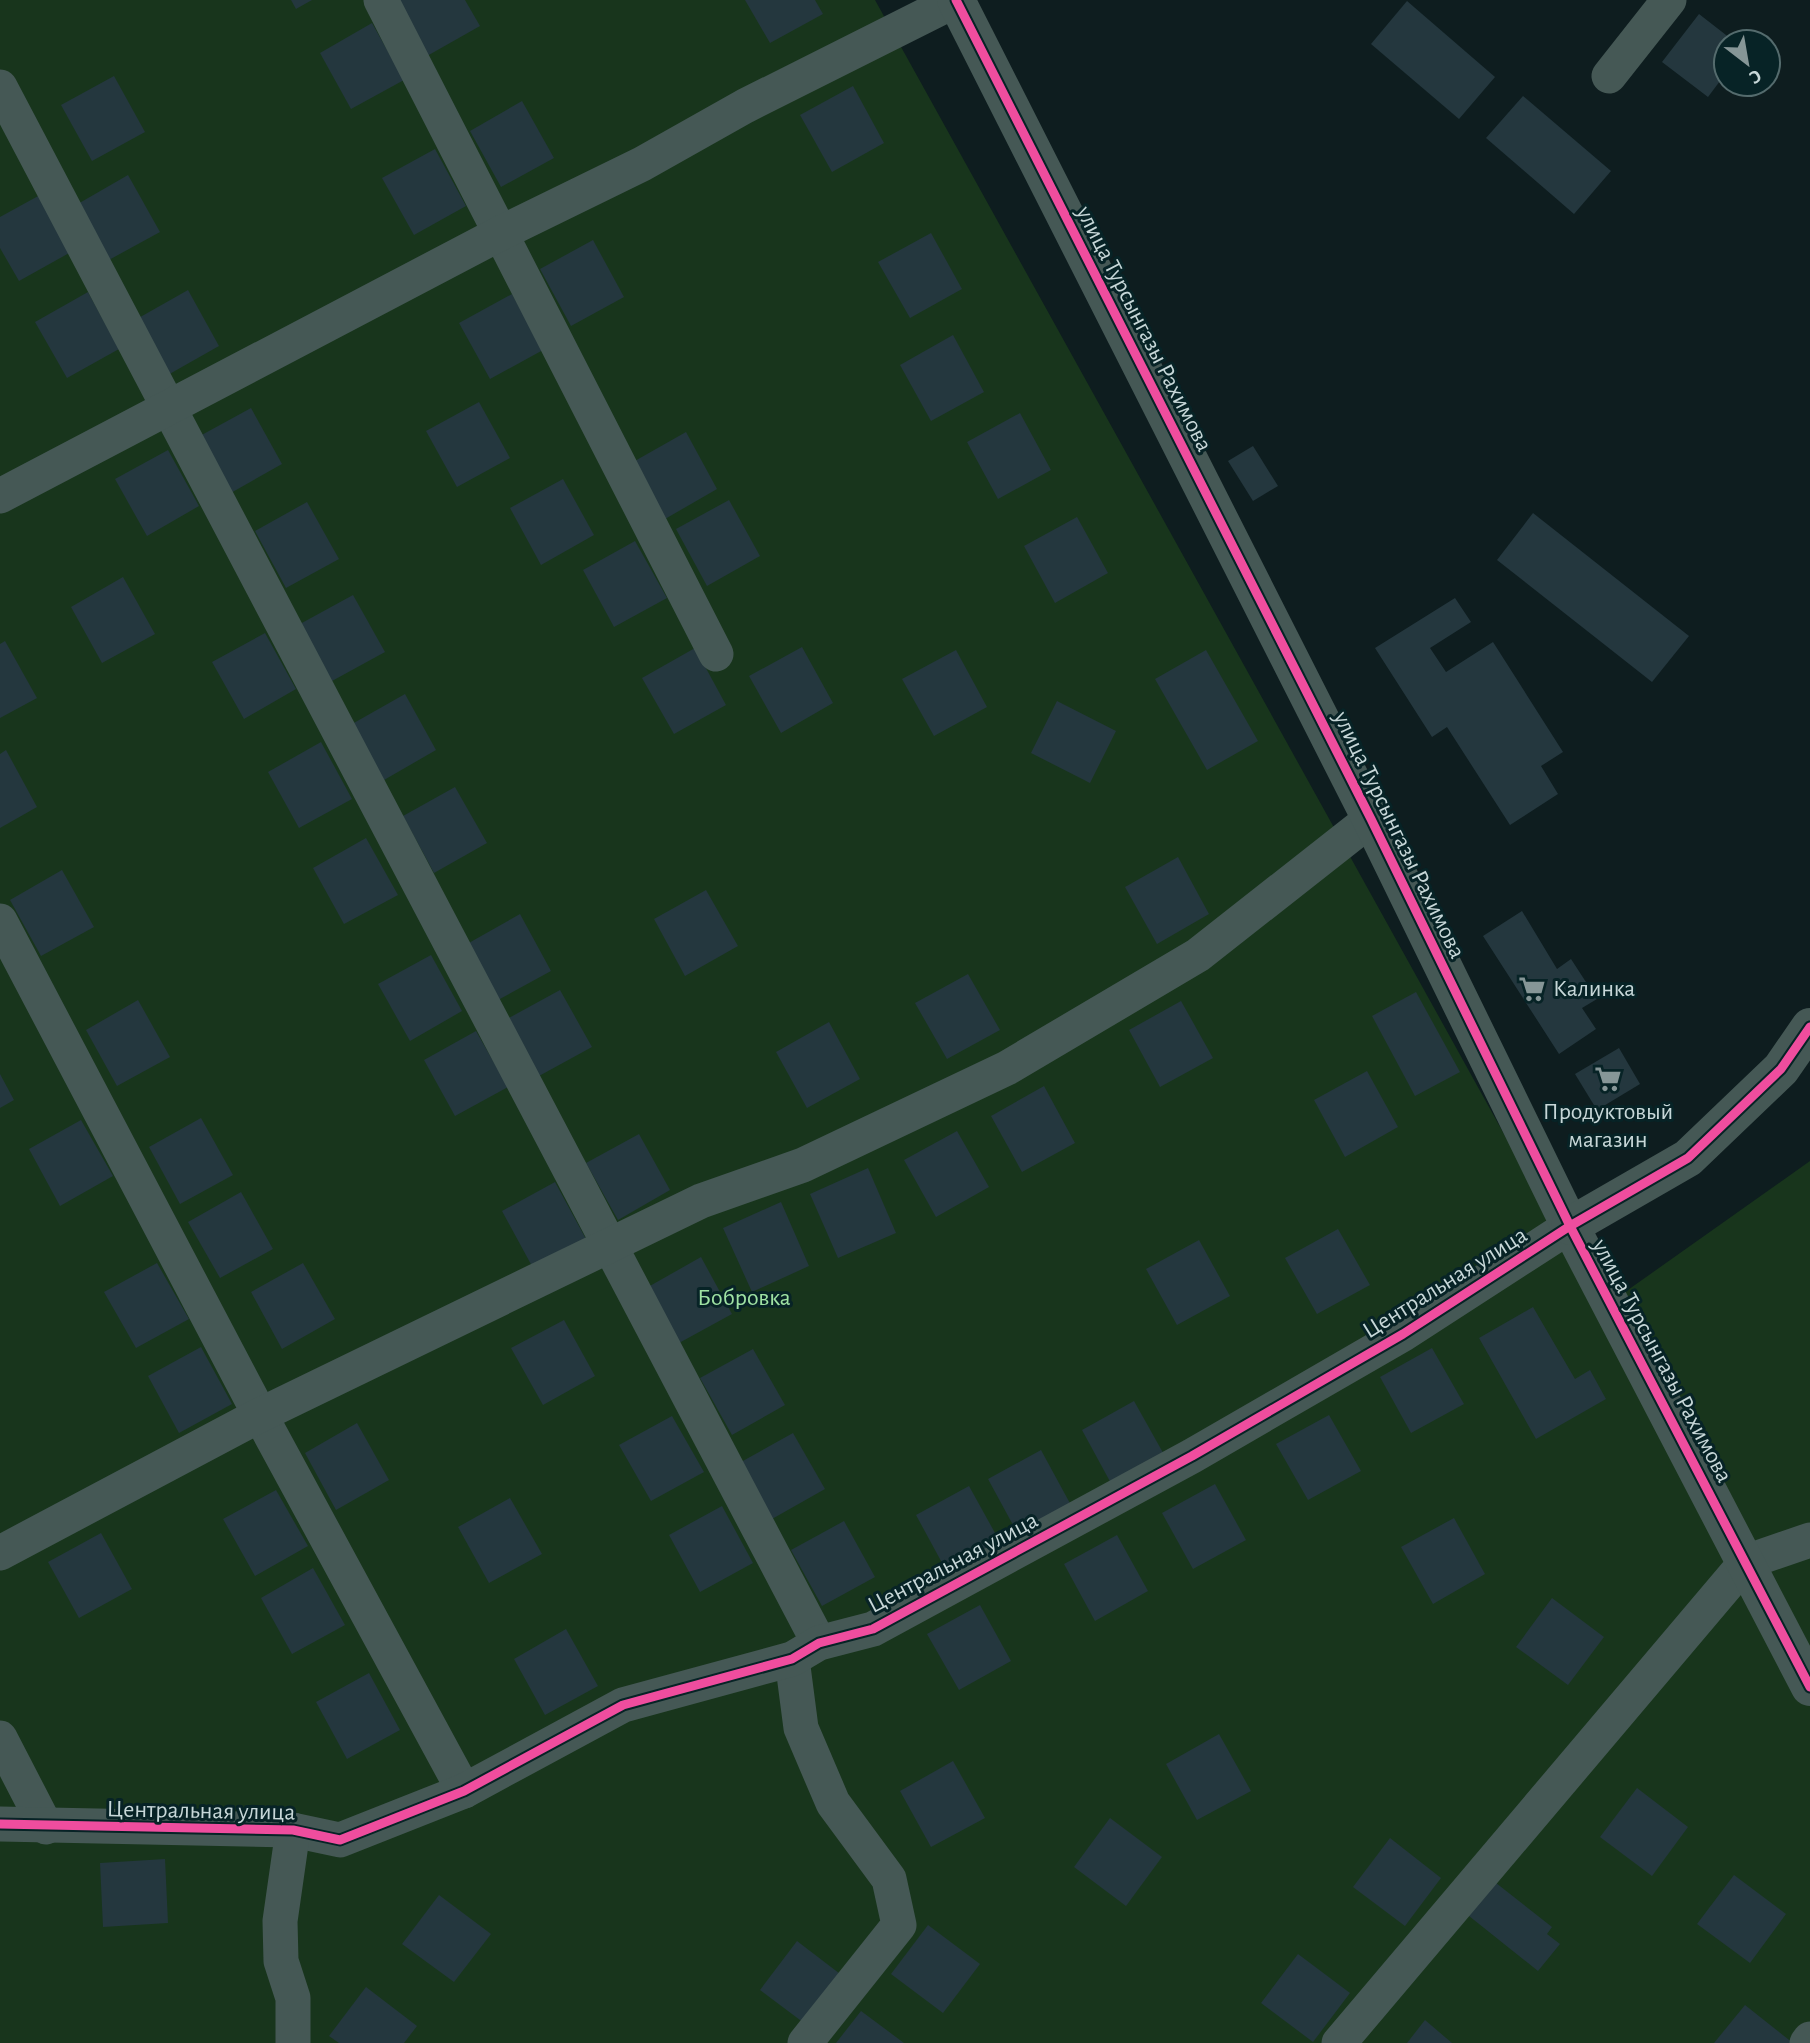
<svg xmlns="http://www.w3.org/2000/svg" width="1810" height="2043" viewBox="0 0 1810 2043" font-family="'Alegreya Sans',sans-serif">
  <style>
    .green { fill: #18351c }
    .building { fill: #24373e }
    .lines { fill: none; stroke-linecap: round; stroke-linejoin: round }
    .minor { stroke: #455855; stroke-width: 35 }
    .tertiary { stroke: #455855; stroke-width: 38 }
    .cycleway-casing { stroke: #072326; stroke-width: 13 }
    .cycleway { stroke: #ef4d9e; stroke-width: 9 }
    .labels { text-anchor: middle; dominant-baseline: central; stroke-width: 6; stroke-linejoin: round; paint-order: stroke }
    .street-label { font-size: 24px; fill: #c7d7d8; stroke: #072326 }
    .poi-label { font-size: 24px; fill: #c7d7d8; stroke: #072326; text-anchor: start }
    .park-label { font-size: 24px; fill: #9fe2a3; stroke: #072326 }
  </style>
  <rect width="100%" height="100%" fill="#0e1d1f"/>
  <path class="green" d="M 0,0 L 875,0 L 1601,1309 L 1810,1161 L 1810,2043 L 0,2043 Z"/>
  <g class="building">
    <path d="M 291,0 L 312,0 L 296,9 Z"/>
    <path d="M 396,0 L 465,0 L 480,26 L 427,56 Z"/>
    <path d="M 745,0 L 815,0 L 823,14 L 770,43 Z"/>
    <path d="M 1407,1 L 1495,77 L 1459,119 L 1371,44 Z"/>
    <path d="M 1699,14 L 1735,42 L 1726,42 L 1726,73 L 1708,97 L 1662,62 Z"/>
    <path d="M 372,23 L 404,80 L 351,109 L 320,53 Z"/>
    <path d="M 114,76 L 145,132 L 92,161 L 61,105 Z"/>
    <path d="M 853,86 L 884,143 L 832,172 L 800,115 Z"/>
    <path d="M 1523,96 L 1611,171 L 1574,214 L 1486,138 Z"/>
    <path d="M 522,101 L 554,158 L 501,187 L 470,131 Z"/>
    <path d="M 435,149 L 466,206 L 414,235 L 382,178 Z"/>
    <path d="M 128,175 L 160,232 L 107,261 L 76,205 Z"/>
    <path d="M 40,195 L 71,252 L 19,281 L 0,248 L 0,217 Z"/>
    <path d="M 931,233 L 962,289 L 910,318 L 878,262 Z"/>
    <path d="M 593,240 L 624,297 L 571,326 L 540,269 Z"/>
    <path d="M 188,290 L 219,346 L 166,376 L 135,320 Z"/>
    <path d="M 88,292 L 119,349 L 67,378 L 35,322 Z"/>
    <path d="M 512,294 L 543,350 L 490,379 L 459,323 Z"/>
    <path d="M 953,335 L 984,392 L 931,421 L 900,365 Z"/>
    <path d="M 479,402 L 510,458 L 457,487 L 426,431 Z"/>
    <path d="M 251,408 L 282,464 L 229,494 L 198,437 Z"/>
    <path d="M 1020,413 L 1051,470 L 998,499 L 967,442 Z"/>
    <path d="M 686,432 L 717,489 L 665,519 L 633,462 Z"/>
    <path d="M 1253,446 L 1278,486 L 1253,501 L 1228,461 Z"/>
    <path d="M 168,450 L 199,506 L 147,536 L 115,479 Z"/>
    <path d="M 563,479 L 594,535 L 541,565 L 510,508 Z"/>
    <path d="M 729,500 L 760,556 L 707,586 L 676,529 Z"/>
    <path d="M 307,502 L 339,559 L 286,588 L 255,531 Z"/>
    <path d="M 1533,513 L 1689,636 L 1652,682 L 1497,560 Z"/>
    <path d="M 1077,517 L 1108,573 L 1055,603 L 1024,546 Z"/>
    <path d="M 635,541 L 667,598 L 614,627 L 583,570 Z"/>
    <path d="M 123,577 L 155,634 L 102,663 L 71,607 Z"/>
    <path d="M 353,595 L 385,652 L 332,681 L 300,624 Z"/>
    <path d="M 1455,598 L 1471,622 L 1430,648 L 1446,672 L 1493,642 L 1563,752 L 1541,766 L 1558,794 L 1510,825 L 1447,727 L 1432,737 L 1375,648 Z"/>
    <path d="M 265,633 L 296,689 L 244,719 L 212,662 Z"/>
    <path d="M 5,641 L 37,698 L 0,718 L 0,644 Z"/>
    <path d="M 802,647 L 833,703 L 781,733 L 749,676 Z"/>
    <path d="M 695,648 L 726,705 L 674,734 L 642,678 Z"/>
    <path d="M 956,650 L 987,707 L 934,736 L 902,679 Z"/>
    <path d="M 1206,650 L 1258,741 L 1207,770 L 1155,679 Z"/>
    <path d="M 405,694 L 436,750 L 384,780 L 352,724 Z"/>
    <path d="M 1057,701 L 1116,731 L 1090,783 L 1031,753 Z"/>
    <path d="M 321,742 L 352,799 L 299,828 L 268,772 Z"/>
    <path d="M 6,750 L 37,807 L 0,828 L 0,754 Z"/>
    <path d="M 455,787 L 487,843 L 434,873 L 403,816 Z"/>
    <path d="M 366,838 L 398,895 L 344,924 L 313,868 Z"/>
    <path d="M 1178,857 L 1209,914 L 1157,944 L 1125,887 Z"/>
    <path d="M 62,870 L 94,927 L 41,956 L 10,900 Z"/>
    <path d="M 706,890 L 738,946 L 685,976 L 654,919 Z"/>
    <path d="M 1522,911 L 1557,969 L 1571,959 L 1597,999 L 1582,1008 L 1596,1029 L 1559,1054 L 1483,936 Z"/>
    <path d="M 520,914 L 551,971 L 498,1000 L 467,944 Z"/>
    <path d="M 431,955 L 462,1011 L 410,1041 L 378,984 Z"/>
    <path d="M 968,974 L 1000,1030 L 947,1059 L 915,1003 Z"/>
    <path d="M 560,990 L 592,1047 L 539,1076 L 507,1019 Z"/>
    <path d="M 1416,992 L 1460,1072 L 1415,1096 L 1372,1016 Z"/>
    <path d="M 138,1000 L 170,1057 L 117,1086 L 86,1030 Z"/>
    <path d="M 1181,1001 L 1213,1058 L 1160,1087 L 1129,1030 Z"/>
    <path d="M 829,1022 L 860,1079 L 807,1108 L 776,1052 Z"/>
    <path d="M 476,1031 L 508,1087 L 455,1116 L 424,1060 Z"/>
    <path d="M 1619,1048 L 1640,1084 L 1597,1110 L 1575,1074 Z"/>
    <path d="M 1367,1071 L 1398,1127 L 1345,1157 L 1314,1100 Z"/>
    <path d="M 0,1074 L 14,1100 L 0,1108 Z"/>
    <path d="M 1044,1086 L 1075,1143 L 1022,1172 L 991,1116 Z"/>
    <path d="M 201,1118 L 233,1175 L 180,1204 L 149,1147 Z"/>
    <path d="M 81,1120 L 113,1176 L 60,1206 L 29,1149 Z"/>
    <path d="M 957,1131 L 989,1187 L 936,1217 L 904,1160 Z"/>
    <path d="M 639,1134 L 670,1190 L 618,1220 L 586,1163 Z"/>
    <path d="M 868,1168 L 896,1233 L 838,1258 L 810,1194 Z"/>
    <path d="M 555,1182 L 586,1239 L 533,1268 L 502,1211 Z"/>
    <path d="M 241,1192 L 273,1249 L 220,1278 L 188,1222 Z"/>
    <path d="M 781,1202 L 809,1266 L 752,1292 L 723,1228 Z"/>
    <path d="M 1338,1229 L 1370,1285 L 1317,1314 L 1285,1258 Z"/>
    <path d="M 1199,1240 L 1230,1296 L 1177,1325 L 1146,1269 Z"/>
    <path d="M 701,1257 L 732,1314 L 679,1343 L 648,1287 Z"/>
    <path d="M 157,1263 L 189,1319 L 136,1348 L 104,1292 Z"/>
    <path d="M 303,1263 L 335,1319 L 282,1349 L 251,1292 Z"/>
    <path d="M 1533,1307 L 1575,1379 L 1590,1370 L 1606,1399 L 1536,1439 L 1479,1338 Z"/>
    <path d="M 564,1320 L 595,1376 L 543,1405 L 511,1348 Z"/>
    <path d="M 201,1347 L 232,1404 L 179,1433 L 148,1376 Z"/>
    <path d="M 1432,1348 L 1464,1404 L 1411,1433 L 1380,1377 Z"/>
    <path d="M 753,1349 L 785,1405 L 732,1435 L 700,1378 Z"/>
    <path d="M 1134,1401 L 1166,1458 L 1113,1487 L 1082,1430 Z"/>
    <path d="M 1329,1415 L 1361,1471 L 1308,1500 L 1276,1444 Z"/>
    <path d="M 672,1416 L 704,1472 L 651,1501 L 619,1445 Z"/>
    <path d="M 357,1423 L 389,1480 L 336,1510 L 305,1453 Z"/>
    <path d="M 793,1433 L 825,1489 L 772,1519 L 741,1462 Z"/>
    <path d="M 1041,1450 L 1072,1507 L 1019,1536 L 988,1479 Z"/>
    <path d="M 1215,1484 L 1246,1540 L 1193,1569 L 1162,1513 Z"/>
    <path d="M 969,1486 L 1000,1542 L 947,1572 L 916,1515 Z"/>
    <path d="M 276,1490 L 308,1546 L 255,1576 L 223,1519 Z"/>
    <path d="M 510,1498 L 542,1554 L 489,1583 L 458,1527 Z"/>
    <path d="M 722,1506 L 753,1563 L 700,1592 L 669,1535 Z"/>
    <path d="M 1454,1518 L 1485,1574 L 1433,1604 L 1401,1547 Z"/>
    <path d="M 844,1521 L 875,1577 L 822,1606 L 791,1550 Z"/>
    <path d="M 101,1533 L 132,1589 L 79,1618 L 48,1562 Z"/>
    <path d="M 1117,1535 L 1148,1591 L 1095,1621 L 1064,1564 Z"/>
    <path d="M 313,1568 L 345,1625 L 292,1654 L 261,1598 Z"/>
    <path d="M 1552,1598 L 1604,1637 L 1568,1685 L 1516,1647 Z"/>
    <path d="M 980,1605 L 1011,1661 L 959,1690 L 927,1634 Z"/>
    <path d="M 566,1629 L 598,1686 L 545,1715 L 514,1659 Z"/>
    <path d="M 369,1673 L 400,1730 L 347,1759 L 316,1702 Z"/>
    <path d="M 1219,1734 L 1251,1791 L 1197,1820 L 1166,1764 Z"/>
    <path d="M 953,1761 L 985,1818 L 931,1847 L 900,1791 Z"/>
    <path d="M 1637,1788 L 1688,1827 L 1652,1876 L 1600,1837 Z"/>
    <path d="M 1110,1818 L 1162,1857 L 1126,1906 L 1074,1867 Z"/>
    <path d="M 1390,1838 L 1441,1878 L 1405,1926 L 1353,1887 Z"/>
    <path d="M 165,1859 L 168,1923 L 103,1927 L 100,1863 Z"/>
    <path d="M 1734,1875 L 1786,1914 L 1750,1963 L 1697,1924 Z"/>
    <path d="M 1491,1879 L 1552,1927 L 1547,1934 L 1560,1944 L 1538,1971 L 1464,1912 Z"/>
    <path d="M 439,1895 L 491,1934 L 454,1982 L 402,1944 Z"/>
    <path d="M 928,1925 L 980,1964 L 943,2013 L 891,1974 Z"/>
    <path d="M 797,1941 L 848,1980 L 812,2029 L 760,1990 Z"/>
    <path d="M 1298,1954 L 1350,1993 L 1313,2042 L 1261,2003 Z"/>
    <path d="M 366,1987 L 417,2026 L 404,2043 L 339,2043 L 329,2036 Z"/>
    <path d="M 1745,2005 L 1793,2043 L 1714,2043 Z"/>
    <path d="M 861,2011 L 904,2043 L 836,2043 Z"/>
    <path d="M 1425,2020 L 1452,2043 L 1407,2043 Z"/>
  </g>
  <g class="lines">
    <g class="minor">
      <path d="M 381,0 L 716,654"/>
      <path d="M 1609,76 L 1669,0"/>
      <path d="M 0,87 L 819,1643"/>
      <path d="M 0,496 L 501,233 L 642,164 L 745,106 L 956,0"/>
      <path d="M 0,921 L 260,1415 L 464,1791"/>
      <path d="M 0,1553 L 260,1415 L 701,1201 L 803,1165 L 1007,1068 L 1198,955 L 1371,819"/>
      <path d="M 792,1659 L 801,1728 L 833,1803 L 889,1879 L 899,1925 L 805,2043"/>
      <path d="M 0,1738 L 46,1827"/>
      <path d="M 0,1824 L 293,1830 L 340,1840 L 464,1791 L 623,1705 L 792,1659 L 819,1643 L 873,1629 L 1192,1456 L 1403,1334 L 1570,1226"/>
      <path d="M 293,1830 L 280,1921 L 281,1961 L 293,1998 L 293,2043"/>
      <path d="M 1339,2043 L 1746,1562 L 1810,1540"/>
      <path d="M 1807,2043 L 1810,2039"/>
    </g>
    <g class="tertiary">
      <path d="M 956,0 L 1371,819 L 1570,1226 L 1810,1687"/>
      <path d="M 1570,1226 L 1688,1158 L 1781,1069 L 1810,1027"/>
    </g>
    <g class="cycleway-casing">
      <g id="cycleway">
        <path d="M 956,0 L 1371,819 L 1570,1226 L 1810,1687"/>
        <path d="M 0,1824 L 293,1830 L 340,1840 L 464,1791 L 623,1705 L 792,1659 L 819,1643 L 873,1629 L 1192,1456 L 1403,1334 L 1570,1226 L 1688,1158 L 1781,1069 L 1810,1027"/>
      </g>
    </g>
    <use href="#cycleway" class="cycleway"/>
  </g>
  <defs>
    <g id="supermarket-bare" transform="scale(2.1)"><path d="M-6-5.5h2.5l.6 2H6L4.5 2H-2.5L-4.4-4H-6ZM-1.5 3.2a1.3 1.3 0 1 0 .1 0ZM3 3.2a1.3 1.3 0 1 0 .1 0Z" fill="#869697" stroke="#072326" stroke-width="2.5" paint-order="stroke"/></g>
  </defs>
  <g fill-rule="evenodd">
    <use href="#supermarket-bare" x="1532" y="989"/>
    <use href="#supermarket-bare" x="1608" y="1079"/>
  </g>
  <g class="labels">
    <g class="street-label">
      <text transform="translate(1144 329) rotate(63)">улица Турсынгазы Рахимова</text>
      <text transform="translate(1399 835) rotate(64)">улица Турсынгазы Рахимова</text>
      <text transform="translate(1445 1283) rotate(-32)">Центральная улица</text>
      <text transform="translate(1662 1361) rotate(62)">улица Турсынгазы Рахимова</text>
      <text transform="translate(953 1563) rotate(-28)">Центральная улица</text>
      <text transform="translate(201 1811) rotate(1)">Центральная улица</text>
    </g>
    <g class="poi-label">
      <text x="1553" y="989">Калинка</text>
      <text x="1608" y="1112" text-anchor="middle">Продуктовый<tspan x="1608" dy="28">магазин</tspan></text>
    </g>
    <g class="park-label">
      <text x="744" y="1298">Бобровка</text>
    </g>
  </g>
  <g transform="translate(1747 63) rotate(149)"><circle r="33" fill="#072326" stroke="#546b6d" stroke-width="2"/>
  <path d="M0-5L12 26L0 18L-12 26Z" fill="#869697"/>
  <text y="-10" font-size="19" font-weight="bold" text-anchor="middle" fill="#c7d7d8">С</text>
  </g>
</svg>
